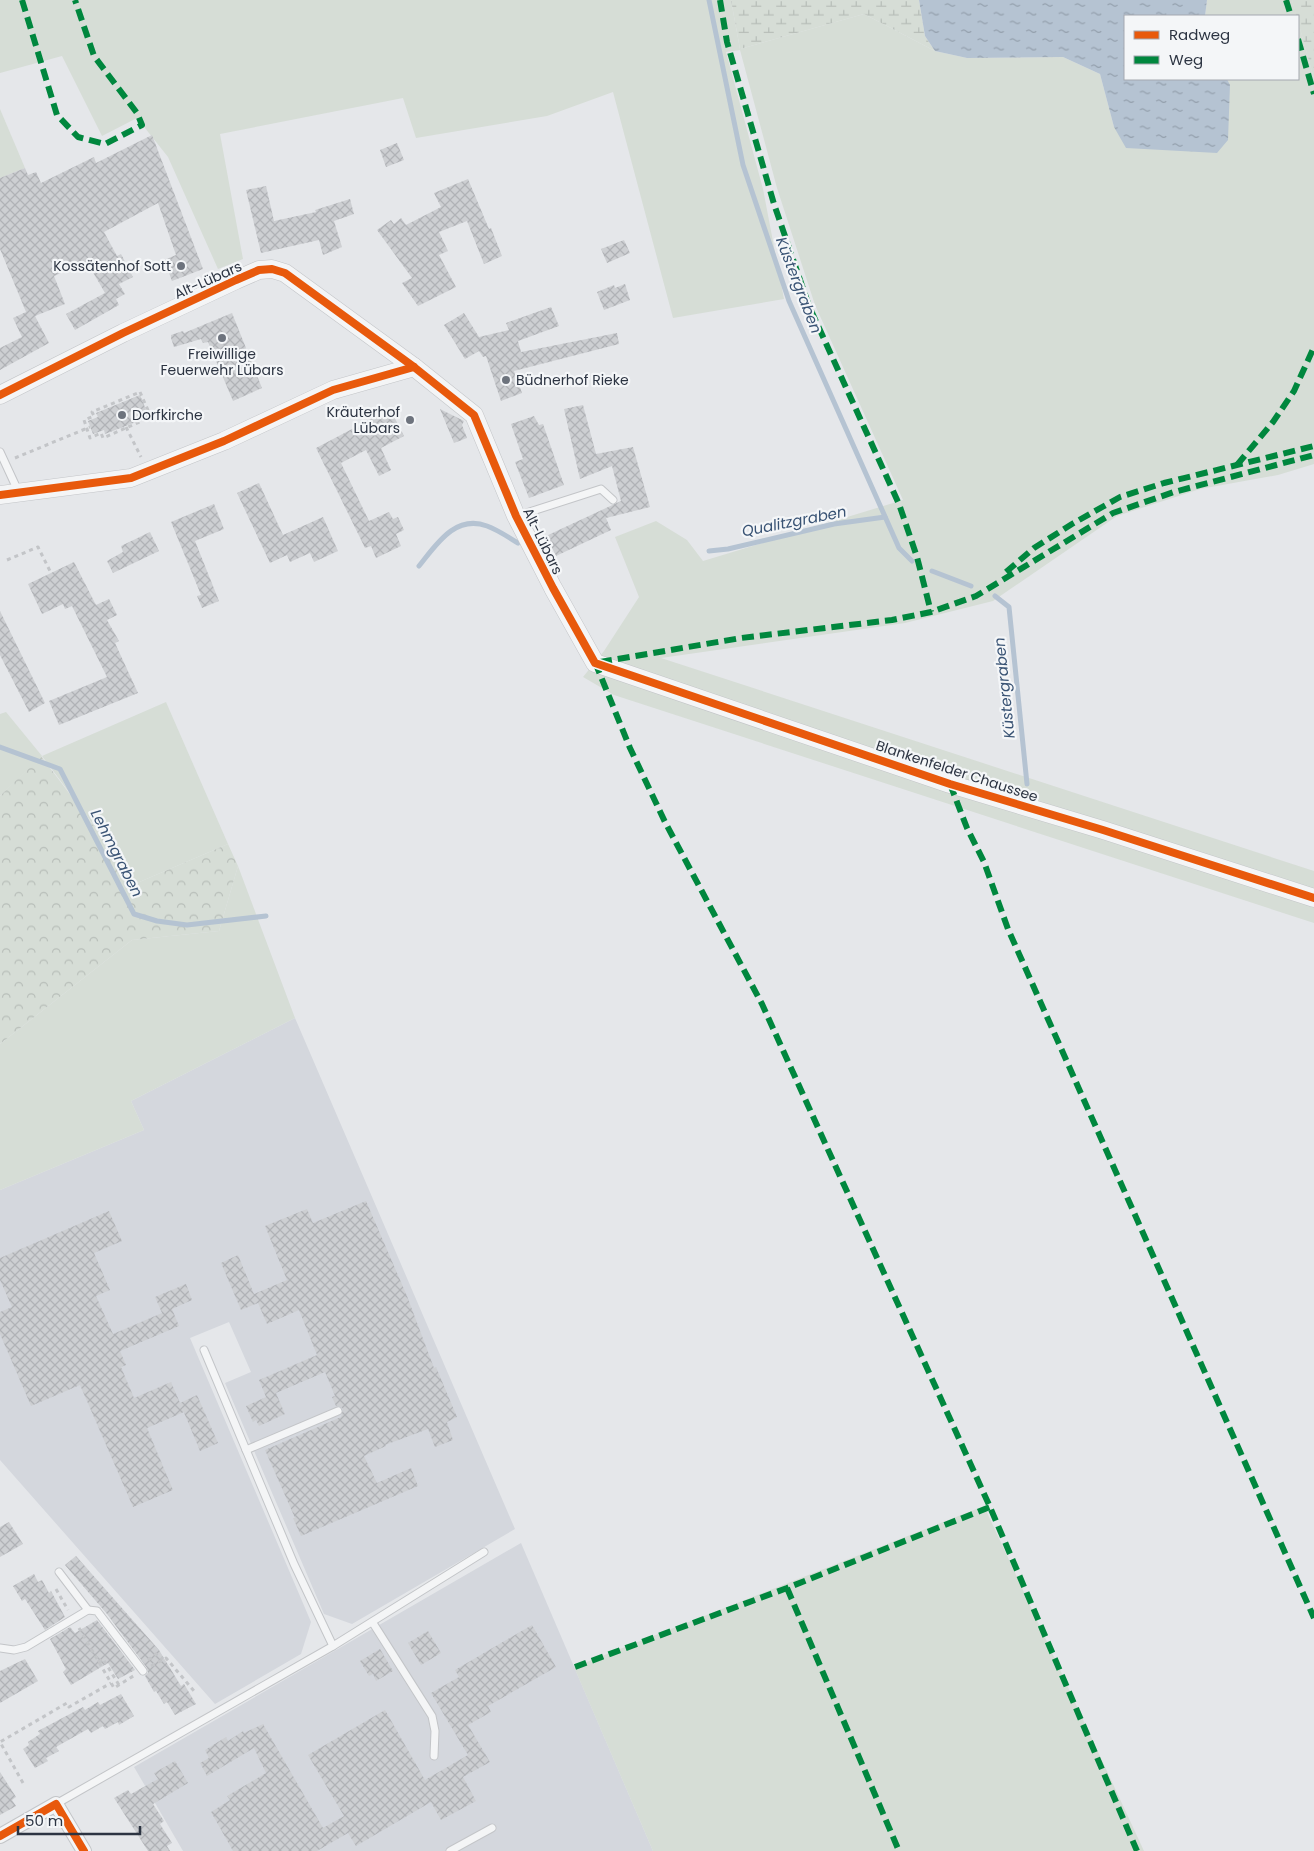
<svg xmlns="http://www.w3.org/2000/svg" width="1314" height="1851" viewBox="0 0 1314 1851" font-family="Poppins,sans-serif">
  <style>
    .built { fill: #d4d7dd }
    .green { fill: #d6ddd6 }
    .forest { fill: url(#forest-crowns) }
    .wetland { fill: url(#wetland-marsh) }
    .water { fill: url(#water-ripples) }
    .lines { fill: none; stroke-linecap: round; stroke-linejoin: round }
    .stream { stroke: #b5c3d2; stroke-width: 5 }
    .building { fill: url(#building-cross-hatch) }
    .service-casing { stroke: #c3c5c8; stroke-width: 9 }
    .minor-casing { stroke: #c3c5c8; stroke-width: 16 }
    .tertiary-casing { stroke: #c3c5c8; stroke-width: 19 }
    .path { stroke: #c3c5c8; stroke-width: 3; stroke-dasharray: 4 4; stroke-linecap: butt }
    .service { stroke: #f4f5f6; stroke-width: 7 }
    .minor { stroke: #f4f5f6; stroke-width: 14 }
    .tertiary { stroke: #f4f5f6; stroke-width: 18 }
    .quiet { stroke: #00873e; stroke-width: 6; stroke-dasharray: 12 6; stroke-linecap: butt }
    .cycleway-casing { stroke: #f4f6f8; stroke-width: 11 }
    .cycleway { stroke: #e8590c; stroke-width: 8 }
    .poi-dot { fill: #6d737d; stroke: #f4f6f8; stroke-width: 2 }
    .labels { text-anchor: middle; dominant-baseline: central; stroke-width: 4.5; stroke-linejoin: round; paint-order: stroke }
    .poi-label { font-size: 14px; fill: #2c3442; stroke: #f4f6f8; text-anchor: end }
    .street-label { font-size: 14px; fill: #2c3442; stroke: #f4f6f8 }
    .water-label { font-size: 15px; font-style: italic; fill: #395374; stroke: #f4f6f8 }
  </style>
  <defs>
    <pattern id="forest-crowns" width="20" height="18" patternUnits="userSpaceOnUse" patternTransform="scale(1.25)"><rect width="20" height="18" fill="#d6ddd6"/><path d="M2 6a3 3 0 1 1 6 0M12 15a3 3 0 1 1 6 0" fill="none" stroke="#b8beb9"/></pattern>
    <pattern id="wetland-marsh" width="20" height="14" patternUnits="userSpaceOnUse" patternTransform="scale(1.25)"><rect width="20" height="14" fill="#d6ddd6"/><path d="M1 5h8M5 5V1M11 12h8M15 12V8" fill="none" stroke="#b8beb9"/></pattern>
    <pattern id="water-ripples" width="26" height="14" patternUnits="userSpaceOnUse" patternTransform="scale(1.25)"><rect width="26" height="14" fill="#b5c3d2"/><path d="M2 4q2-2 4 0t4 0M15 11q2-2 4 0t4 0" fill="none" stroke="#939fac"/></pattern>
    <pattern id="building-cross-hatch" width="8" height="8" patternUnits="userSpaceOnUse" patternTransform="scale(1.25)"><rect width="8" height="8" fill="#cdcfd2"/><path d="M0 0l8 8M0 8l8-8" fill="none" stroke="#b0b2b6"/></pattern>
  </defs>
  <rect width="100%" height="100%" fill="#e5e7ea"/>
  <g class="built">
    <path d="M 295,1018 L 515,1529 L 352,1624 L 324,1614 L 225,1383 L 251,1372 L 229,1322 L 190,1338 L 311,1622 L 301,1654 L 215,1704 L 0,1460 L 0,1190 L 144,1130 L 131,1101 Z"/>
    <path d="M 521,1543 L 653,1851 L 183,1851 L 134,1767 Z"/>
  </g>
  <g class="green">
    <path d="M 0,0 L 731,0 L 740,49 L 864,14 L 935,51 L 967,58 L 1063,57 L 1100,74 L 1114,127 L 1230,86 L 1227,79 L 1298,79 L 1298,21 L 1314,79 L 1314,464 L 1278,475 L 1200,489 L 1117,516 L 993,601 L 905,623 L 661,658 L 1314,871 L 1314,923 L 614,695 L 583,677 L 604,651 L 639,597 L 615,537 L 656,521 L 687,540 L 703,561 L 903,500 L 815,305 L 777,188 L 740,50 L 726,52 L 763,189 L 784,299 L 673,318 L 613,92 L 547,116 L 416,138 L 403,98 L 220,134 L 243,259 L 218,269 L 168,157 L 137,118 L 102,136 L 62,56 L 0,73 Z"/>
    <path d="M 1207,0 L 1292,0 L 1297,16 L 1205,16 Z"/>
    <path d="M 0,109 L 25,168 L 0,178 Z"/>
    <path d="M 166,702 L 228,844 L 137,883 L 42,756 L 0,796 L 0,714 L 6,712 L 42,756 Z"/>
    <path d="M 238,866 L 295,1018 L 131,1101 L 144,1130 L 0,1190 L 0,1044 L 132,940 L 219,931 Z"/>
    <path d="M 984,1506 L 1144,1851 L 653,1851 L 574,1667 Z"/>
  </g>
  <path class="forest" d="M 41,756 L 137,883 L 228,844 L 238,866 L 219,931 L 132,940 L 0,1044 L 0,796 Z"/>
  <g class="wetland">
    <path d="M 731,0 L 919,0 L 925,36 L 935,51 L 864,14 L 740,49 Z"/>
    <path d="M 1292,0 L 1314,0 L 1314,79 Z"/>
  </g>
  <path class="water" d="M 919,0 L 1207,0 L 1205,16 L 1125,16 L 1125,79 L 1227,79 L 1230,85 L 1228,140 L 1217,153 L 1126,148 L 1114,127 L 1100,74 L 1063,57 L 967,58 L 935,51 L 925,36 Z"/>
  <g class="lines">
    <g class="stream">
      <path d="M 709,0 L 743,165 L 789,301 L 899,548 L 912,561"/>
      <path d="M 709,551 L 728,549 L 834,524 L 885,517"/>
      <path d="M 419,566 C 436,545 455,514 487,526 C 498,530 508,537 518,543"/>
      <path d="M 932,571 L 971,586"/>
      <path d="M 995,596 L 1009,607 L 1027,784"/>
      <path d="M 0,747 L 60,769 L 134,914 L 157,921 L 187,925 L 266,916"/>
    </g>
  </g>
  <g class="building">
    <path d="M 152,135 L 203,269 L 172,281 L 164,260 L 176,255 L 158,203 L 104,232 L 117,256 L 121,254 L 133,277 L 119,284 L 125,294 L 116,299 L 119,305 L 75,330 L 66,314 L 105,293 L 87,262 L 54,276 L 65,304 L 35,316 L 49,343 L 0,370 L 0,348 L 22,337 L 13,318 L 26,312 L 0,249 L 0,178 L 25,168 L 28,175 L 36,172 L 41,183 L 94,157 L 96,163 Z"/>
    <path d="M 397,143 L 404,160 L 386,167 L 380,150 Z"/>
    <path d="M 468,179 L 489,229 L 491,228 L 502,256 L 484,264 L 467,221 L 439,232 L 448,251 L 439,255 L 456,287 L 418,306 L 402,283 L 412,278 L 377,230 L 391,220 L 394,224 L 401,218 L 406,225 L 441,207 L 434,193 Z"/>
    <path d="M 266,186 L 274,221 L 316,212 L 315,210 L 350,199 L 354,214 L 334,221 L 342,247 L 323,255 L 319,240 L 261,253 L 246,190 Z"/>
    <path d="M 624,240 L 630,253 L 607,263 L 601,249 Z"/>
    <path d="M 625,284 L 630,300 L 604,310 L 597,292 L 614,285 L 615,288 Z"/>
    <path d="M 551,307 L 559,326 L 518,341 L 521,352 L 617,333 L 619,344 L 514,371 L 522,393 L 501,401 L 486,356 L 483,357 L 479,351 L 465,359 L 444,325 L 464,313 L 479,337 L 509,330 L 506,323 Z"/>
    <path d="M 232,313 L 262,388 L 233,401 L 208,342 L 203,343 L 201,339 L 174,347 L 171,338 L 171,335 L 183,331 L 184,333 Z"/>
    <path d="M 140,395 L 149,417 L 105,434 L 104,430 L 93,434 L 88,421 L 98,417 L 96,413 Z"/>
    <path d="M 583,405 L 596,454 L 633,447 L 650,507 L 606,518 L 611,530 L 556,556 L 546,536 L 621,501 L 612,466 L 580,479 L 564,409 Z"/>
    <path d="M 390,409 L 404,436 L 381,448 L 391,470 L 379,476 L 366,450 L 341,463 L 369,521 L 389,512 L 393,519 L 398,517 L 404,530 L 396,534 L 401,546 L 376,558 L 371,546 L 365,548 L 316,448 Z"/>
    <path d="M 440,409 L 464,421 L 462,425 L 467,438 L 454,443 Z"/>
    <path d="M 534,416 L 539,425 L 543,424 L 564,485 L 529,498 L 515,462 L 523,459 L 511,424 Z"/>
    <path d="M 259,483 L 283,535 L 323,517 L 338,551 L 314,562 L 310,553 L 290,562 L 287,555 L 270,563 L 237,493 Z"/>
    <path d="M 214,504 L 224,529 L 195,541 L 219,601 L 202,608 L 197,596 L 201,595 L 171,522 Z"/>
    <path d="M 150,532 L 159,551 L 113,573 L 107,561 L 123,552 L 121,546 Z"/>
    <path d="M 74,562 L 96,605 L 109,599 L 117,615 L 107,620 L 119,641 L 115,643 L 138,693 L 59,725 L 49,701 L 107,677 L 72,606 L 65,609 L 63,604 L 42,614 L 28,584 Z"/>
    <path d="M 0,611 L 45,703 L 29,712 L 0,655 Z"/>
    <path d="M 366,1201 L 407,1296 L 434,1368 L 436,1367 L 457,1417 L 447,1422 L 453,1440 L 435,1447 L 428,1429 L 385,1445 L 386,1446 L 364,1456 L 377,1483 L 411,1468 L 418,1486 L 301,1536 L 293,1518 L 295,1518 L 265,1450 L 341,1417 L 343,1409 L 341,1407 L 336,1406 L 332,1397 L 335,1396 L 325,1372 L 276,1393 L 285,1414 L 259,1426 L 256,1420 L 253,1422 L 246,1406 L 266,1397 L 259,1380 L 317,1355 L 299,1310 L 267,1324 L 258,1303 L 241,1310 L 221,1263 L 238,1255 L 254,1294 L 287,1280 L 265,1226 L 307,1209 L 313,1223 Z"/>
    <path d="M 109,1211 L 122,1241 L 94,1253 L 110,1290 L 96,1296 L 113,1334 L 162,1313 L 155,1297 L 186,1284 L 192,1300 L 172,1309 L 179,1326 L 120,1351 L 126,1365 L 121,1367 L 134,1398 L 171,1382 L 184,1412 L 147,1428 L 173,1490 L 133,1507 L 80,1385 L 31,1406 L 0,1334 L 0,1312 L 12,1307 L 0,1280 L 0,1258 Z"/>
    <path d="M 197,1395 L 218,1443 L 200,1451 L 180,1403 Z"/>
    <path d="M 9,1522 L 23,1544 L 0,1557 L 0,1527 Z"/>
    <path d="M 76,1556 L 159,1650 L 181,1686 L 184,1684 L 196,1704 L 175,1715 L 167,1702 L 164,1704 L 156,1691 L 154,1692 L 145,1676 L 148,1673 L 147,1668 L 107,1614 L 65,1565 Z"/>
    <path d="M 34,1574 L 38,1582 L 42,1580 L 49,1593 L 51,1591 L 65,1617 L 45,1630 L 25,1599 L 22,1601 L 13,1586 Z"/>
    <path d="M 97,1620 L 135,1670 L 118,1679 L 108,1663 L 71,1685 L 63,1672 L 66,1669 L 50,1639 L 70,1627 L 75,1633 Z"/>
    <path d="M 532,1625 L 556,1667 L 488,1706 L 491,1712 L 468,1725 L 490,1762 L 463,1777 L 476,1801 L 441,1820 L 431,1802 L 356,1846 L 348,1833 L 317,1851 L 233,1851 L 211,1812 L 230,1800 L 227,1796 L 266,1773 L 254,1748 L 207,1776 L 200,1763 L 209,1758 L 205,1750 L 226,1737 L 228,1741 L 243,1731 L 244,1733 L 263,1724 L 323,1828 L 344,1816 L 308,1755 L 385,1710 L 425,1780 L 468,1755 L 431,1693 L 459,1677 L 455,1670 Z"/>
    <path d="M 428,1631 L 441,1653 L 421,1665 L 408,1643 Z"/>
    <path d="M 380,1649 L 393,1671 L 376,1681 L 373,1674 L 369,1676 L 360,1661 Z"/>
    <path d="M 25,1659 L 38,1681 L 0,1703 L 0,1671 Z"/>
    <path d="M 121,1694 L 134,1716 L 119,1725 L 118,1722 L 105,1729 L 103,1726 L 91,1733 L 88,1729 L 56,1747 L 59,1751 L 46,1758 L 48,1761 L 35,1768 L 23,1749 L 29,1745 L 28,1742 L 40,1734 L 38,1731 L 83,1707 L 85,1710 L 98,1702 L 100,1705 Z"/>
    <path d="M 175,1761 L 188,1783 L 153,1804 L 164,1821 L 160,1824 L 172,1843 L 167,1846 L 170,1851 L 148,1851 L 114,1798 L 128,1790 L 131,1794 L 158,1779 L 154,1773 Z"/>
    <path d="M 0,1772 L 16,1797 L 12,1800 L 16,1806 L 0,1815 Z"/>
  </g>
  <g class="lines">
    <g class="service-casing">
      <g id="service">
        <path d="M 0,452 L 19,493"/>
        <path d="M 517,516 L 601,489 L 613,500"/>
        <path d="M 204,1350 L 294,1564 L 333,1646"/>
        <path d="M 246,1450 L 338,1411"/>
        <path d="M 59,1572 L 88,1610"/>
        <path d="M 373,1623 L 432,1716 L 435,1731 L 434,1756"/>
        <path d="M 0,1648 L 14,1650 L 26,1647 L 88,1610 L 97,1611 L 143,1671"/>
        <path d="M 56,1804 L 333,1646 L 484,1552"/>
        <path d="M 450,1851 L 492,1828"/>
      </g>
    </g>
    <g class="minor-casing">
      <path id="minor" d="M 0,1836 L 56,1804 L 84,1851"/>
    </g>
    <g class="tertiary-casing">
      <g id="tertiary">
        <path d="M 0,395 L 123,333 L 236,280 L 259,270 L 272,269 L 285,273 L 414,367 L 474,415 L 516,516 L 553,588 L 595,663 L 950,784 L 1103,830 L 1314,898"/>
        <path d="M 0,495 L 131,478 L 224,441 L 333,390 L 414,367"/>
      </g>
    </g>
    <g class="path">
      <path d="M 140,392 L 151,417 L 103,438 L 101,433 L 90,438 L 84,420 L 94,416 L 92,412 Z"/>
      <path d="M 126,427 L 141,457"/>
      <path d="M 15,458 L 90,427"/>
      <path d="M 7,560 L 38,547 L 51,573"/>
      <path d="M 56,1589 L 68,1610"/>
      <path d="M 79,1628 L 114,1688 L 135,1675"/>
      <path d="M 148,1660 L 156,1654 L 163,1659"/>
      <path d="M 98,1662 L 103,1659 L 119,1685"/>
      <path d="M 151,1666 L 166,1658 L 194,1691"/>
      <path d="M 23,1783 L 0,1742 L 67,1703 L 69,1707 L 111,1683"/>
    </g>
    <use href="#service" class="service"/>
    <use href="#minor" class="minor"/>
    <use href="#tertiary" class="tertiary"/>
    <g class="quiet">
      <path d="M 22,0 L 57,115 L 78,137 L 105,144 L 142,125 L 137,113 L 94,56 L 75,0"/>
      <path d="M 720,0 L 727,42 L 774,204 L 809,306 L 899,504 L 917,557 L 931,612"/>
      <path d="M 1286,0 L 1291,16"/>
      <path d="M 1298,39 L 1314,94"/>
      <path d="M 1237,465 L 1273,422 L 1294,391 L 1314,347"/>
      <path d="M 1006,572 L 1034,548 L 1072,524 L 1120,497 L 1164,483 L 1314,446"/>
      <path d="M 595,662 L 630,748 L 665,822 L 762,1004 L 990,1507 L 1137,1851"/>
      <path d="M 600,662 L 741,638 L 892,620 L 931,612 L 976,596 L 1113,513 L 1174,492 L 1314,455"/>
      <path d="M 950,784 L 967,828 L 984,862 L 1008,929 L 1314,1618"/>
      <path d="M 787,1588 L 899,1851"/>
      <path d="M 575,1667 L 787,1588 L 990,1507"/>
    </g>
    <g class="cycleway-casing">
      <g id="cycleway">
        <path d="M 0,395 L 123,333 L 236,280 L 259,270 L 272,269 L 285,273 L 414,367 L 474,415 L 516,516 L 553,588 L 595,663 L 950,784 L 1103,830 L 1314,898"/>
        <path d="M 0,495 L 131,478 L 224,441 L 333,390 L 414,367"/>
        <path d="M 0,1836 L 56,1804 L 84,1851"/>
      </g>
    </g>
    <use href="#cycleway" class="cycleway"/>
  </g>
  <g class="poi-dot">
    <circle cx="181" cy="266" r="5"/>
    <circle cx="222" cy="338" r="5"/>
    <circle cx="506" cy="380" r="5"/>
    <circle cx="122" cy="415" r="5"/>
    <circle cx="410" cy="420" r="5"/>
  </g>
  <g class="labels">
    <g class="poi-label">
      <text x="171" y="266">Kossätenhof Sott</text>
      <text x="222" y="354" text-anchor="middle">Freiwillige<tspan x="222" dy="16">Feuerwehr Lübars</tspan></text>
      <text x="516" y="380" text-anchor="start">Büdnerhof Rieke</text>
      <text x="400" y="412">Kräuterhof<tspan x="400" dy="16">Lübars</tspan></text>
      <text x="132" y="415" text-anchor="start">Dorfkirche</text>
    </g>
    <g class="street-label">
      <text transform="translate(208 280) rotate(-24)">Alt-Lübars</text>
      <text transform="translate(543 541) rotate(64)">Alt-Lübars</text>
      <text transform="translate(957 771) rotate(18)">Blankenfelder Chaussee</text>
    </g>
    <g class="water-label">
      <text transform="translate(799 285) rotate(69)">Küstergraben</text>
      <text transform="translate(794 521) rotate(-11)">Qualitzgraben</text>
      <text transform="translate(1004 688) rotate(-96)">Küstergraben</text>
      <text transform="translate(117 853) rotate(63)">Lehmgraben</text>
    </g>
  </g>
  <rect x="1124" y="15" width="175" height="65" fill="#f4f6f8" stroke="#a4a8af"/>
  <rect x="1134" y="31" width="25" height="8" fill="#e8590c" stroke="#a4a8af"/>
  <text x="1169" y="40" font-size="15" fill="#2c3442">Radweg</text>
  <rect x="1134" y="56" width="25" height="8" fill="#00873e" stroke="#a4a8af"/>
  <text x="1169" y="65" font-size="15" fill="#2c3442">Weg</text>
  <path d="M18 1826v8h122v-8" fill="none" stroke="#2c3442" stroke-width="2.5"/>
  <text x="25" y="1826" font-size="15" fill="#2c3442" stroke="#f4f6f8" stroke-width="4" paint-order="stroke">50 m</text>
</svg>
